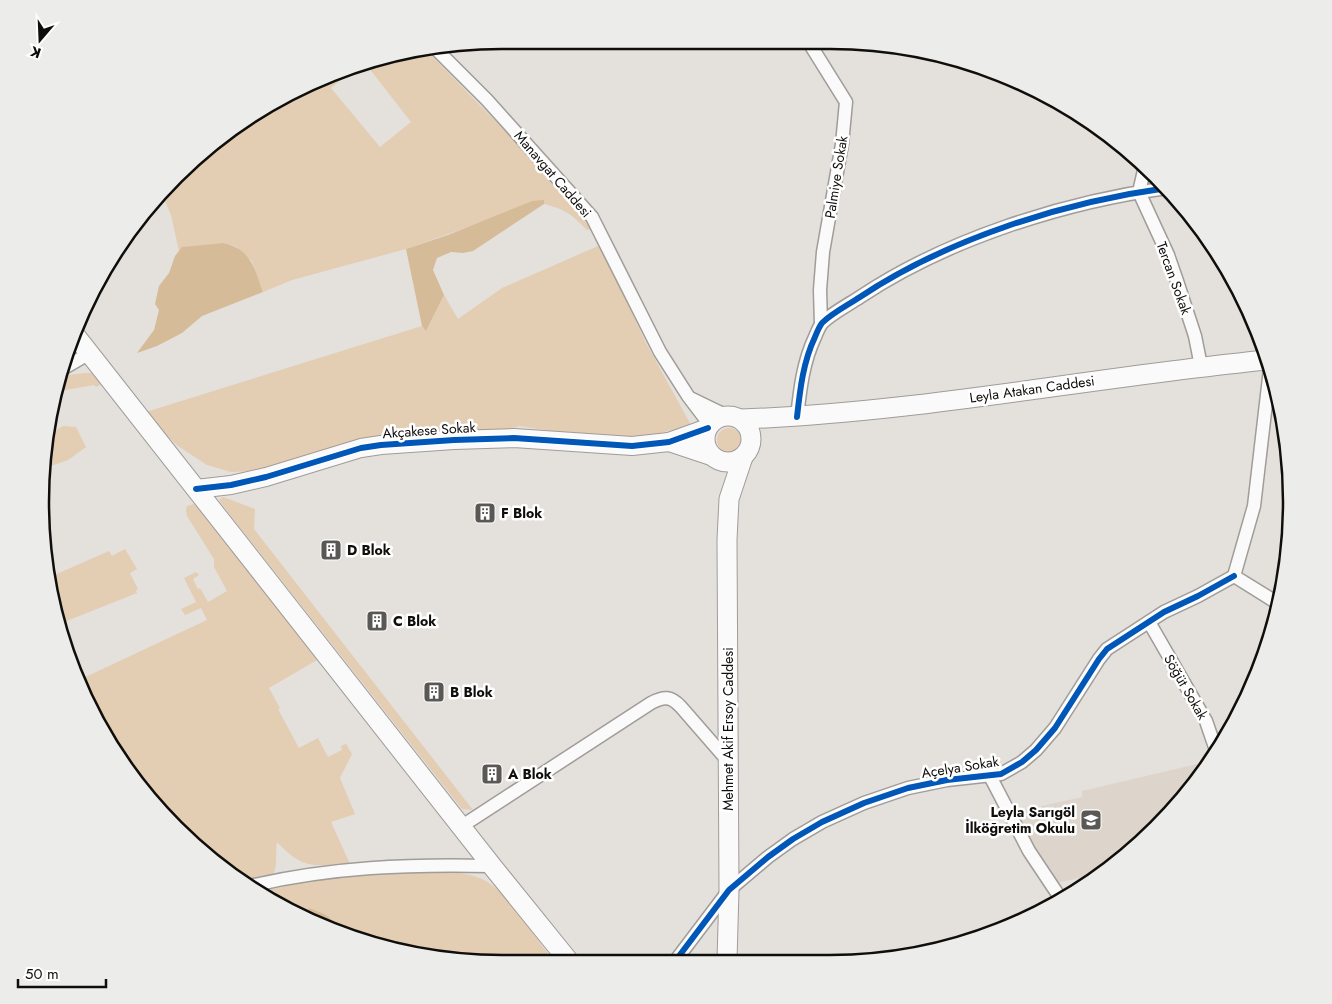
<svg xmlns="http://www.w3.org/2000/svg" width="1332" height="1004" viewBox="0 0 1332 1004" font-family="Jost,sans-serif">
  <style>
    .built { fill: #ddd5cb }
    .green { fill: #e3cdb3 }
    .forest { fill: #d6bb98 }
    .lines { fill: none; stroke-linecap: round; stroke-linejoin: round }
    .street-casing { stroke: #9f9c99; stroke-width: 15 }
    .secondary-casing { stroke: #9f9c99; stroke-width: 20 }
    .primary-casing { stroke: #9f9c99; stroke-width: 21 }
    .street { stroke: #fbfafa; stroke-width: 12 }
    .secondary { stroke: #fbfafa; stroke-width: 18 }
    .primary { stroke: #fbfafa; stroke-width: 19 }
    .cycleway-casing { stroke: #fff; stroke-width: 9 }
    .cycleway { stroke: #0057b8; stroke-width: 6 }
    .labels { text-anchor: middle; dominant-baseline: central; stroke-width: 5; stroke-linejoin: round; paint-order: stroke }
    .street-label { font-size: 14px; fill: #100e0b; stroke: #fff }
    .poi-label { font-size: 14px; font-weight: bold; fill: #100e0b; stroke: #fff; text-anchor: start }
    .rim { fill: none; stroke: #100e0b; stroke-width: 2.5 }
  </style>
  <rect width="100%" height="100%" fill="#e4e0dc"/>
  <path class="built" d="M 1210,761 L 1210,764 L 1157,828 L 1102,873 L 1056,883 L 1039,858 L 1015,812 L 1082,797 L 1082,791 Z"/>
  <g class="green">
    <path d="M 426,50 L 551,178 L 591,229 L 587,230 C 571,214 567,210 544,204 L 544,200 L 406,249 L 292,280 L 263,292 L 252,261 L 235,246 L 223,243 L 183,247 L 179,251 L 171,215 L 162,194 L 175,176 L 271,102 L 358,66 L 331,88 L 380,147 L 411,122 L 365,63 L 382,56 Z"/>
    <path d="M 598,246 L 615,276 L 646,343 L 691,425 L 649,436 L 624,438 L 583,436 L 519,426 L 506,430 L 447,431 L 411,433 L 374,437 L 254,471 L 231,472 L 207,465 L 178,446 L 162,431 L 146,412 L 422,326 L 426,331 L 444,295 L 458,319 L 502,288 Z"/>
    <path d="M 86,373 L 94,373 L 102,384 L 96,387 L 94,385 L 60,391 L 54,397 L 60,379 L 69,375 Z"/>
    <path d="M 63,426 L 76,427 L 86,447 L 68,460 L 45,468 L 47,436 Z"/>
    <circle cx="729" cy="440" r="12"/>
    <path d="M 223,497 L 255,509 L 254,529 L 473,810 L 462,809 L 230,515 L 219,500 Z"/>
    <path d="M 194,504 L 200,508 L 317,660 L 269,688 L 280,708 L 278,709 L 299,748 L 318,738 L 328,757 L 342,750 L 341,746 L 346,744 L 352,754 L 340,778 L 355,814 L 331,822 L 350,864 C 315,866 303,870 277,842 C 275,854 278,864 273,875 L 245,882 L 176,829 L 126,769 L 124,759 L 111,744 L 79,680 L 207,620 L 201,608 L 185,615 L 181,609 L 196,602 L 184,578 L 196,572 L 199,575 L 193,579 L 198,589 L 200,588 L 208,602 L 227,591 L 214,567 L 214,559 L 187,516 L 186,510 L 187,506 Z"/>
    <path d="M 125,549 L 137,569 L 130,573 L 138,589 L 136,590 L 137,593 L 59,624 L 50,577 L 109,551 L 112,556 Z"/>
    <path d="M 430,871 C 448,872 470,872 486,881 C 510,895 535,938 553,960 L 442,960 L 353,939 L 335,931 L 335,926 L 309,908 L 303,917 L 271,902 L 258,892 L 305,882 L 352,876 Z"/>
  </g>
  <g class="forest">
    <path d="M 544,200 L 544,204 L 473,251 L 463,253 L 451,252 L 437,258 L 433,270 L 444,295 L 426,331 L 422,326 L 406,249 L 448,235 L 532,201 Z"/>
    <path d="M 223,243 C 251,249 254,267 263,292 L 202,316 L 182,333 L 157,346 L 137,353 L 154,330 L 159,310 L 155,304 L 159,286 L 169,273 L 175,256 L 182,247 Z"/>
    <path d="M 309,908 C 321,913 336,916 335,931 L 303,917 Z"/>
  </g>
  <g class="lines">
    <g class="street-casing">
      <g id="street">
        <path d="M 808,41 L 846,102 L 842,144 L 823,252 L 820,290 L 821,324"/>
        <path d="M 436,49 L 487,100 L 592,217 L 660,352 L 688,396 L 710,425"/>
        <path d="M 1145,166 L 1139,192 L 1168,255 L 1177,281 L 1195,336 L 1201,366"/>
        <path d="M 64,368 L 90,353"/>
        <path d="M 692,399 L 727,416"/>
        <path d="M 797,417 C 800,390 803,362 815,337 C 817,332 819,327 822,323 C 832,313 848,305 860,297 C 947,239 1064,202 1167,188"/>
        <path d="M 1234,576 L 1254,506 L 1270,369"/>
        <path d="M 1234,576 L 1279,604"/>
        <path d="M 1149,622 L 1206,721 L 1217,753"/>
        <path d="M 990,776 L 1029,851 L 1061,899"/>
        <path d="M 462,826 L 651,703 C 664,696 671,696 681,707 L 728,761"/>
        <path d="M 250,886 C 331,867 409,864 492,866"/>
        <path d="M 676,960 L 729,890 L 768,857 L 793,839 L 822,822 L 864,803 L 908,788 L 947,780 L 1001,774 L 1022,762 L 1036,750 L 1055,728 L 1099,659 L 1107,649 L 1164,612 L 1198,596 L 1234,576"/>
      </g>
    </g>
    <g class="secondary-casing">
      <g id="secondary">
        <path d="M 669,442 L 714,457"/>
        <path d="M 196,489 L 231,485 L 266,477 L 361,448 L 381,445 L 454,440 L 514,438 L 632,446 L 669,442 L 708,428"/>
      </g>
    </g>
    <g class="primary-casing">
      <g id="primary">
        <path d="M 75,335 L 492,866 L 568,960"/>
        <circle cx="728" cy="439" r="23"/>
        <path d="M 741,419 C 917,413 1092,377 1267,360"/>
        <path d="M 727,960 L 729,890 L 727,540 L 729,499 L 743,457"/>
      </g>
    </g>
    <use href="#street" class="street"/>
    <use href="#secondary" class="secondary"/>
    <use href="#primary" class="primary"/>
    <g class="cycleway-casing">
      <g id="cycleway">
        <path d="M 797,417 C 800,390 803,362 815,337 C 817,332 819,327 822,323 C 832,313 848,305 860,297 C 947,239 1064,202 1167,188"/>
        <path d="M 196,489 L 231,485 L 266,477 L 361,448 L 381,445 L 454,440 L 514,438 L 632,446 L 669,442 L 708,428"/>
        <path d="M 676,960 L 729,890 L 768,857 L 793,839 L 822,822 L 864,803 L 908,788 L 947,780 L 1001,774 L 1022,762 L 1036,750 L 1055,728 L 1099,659 L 1107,649 L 1164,612 L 1198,596 L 1234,576"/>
      </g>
    </g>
    <use href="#cycleway" class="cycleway"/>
  </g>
  <defs>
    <g id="building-square" transform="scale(1.125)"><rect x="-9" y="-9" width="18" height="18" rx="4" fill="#5a5854" stroke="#fff"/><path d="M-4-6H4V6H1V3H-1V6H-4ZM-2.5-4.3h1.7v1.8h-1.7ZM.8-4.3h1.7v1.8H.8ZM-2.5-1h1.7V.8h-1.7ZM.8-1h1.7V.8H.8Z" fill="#fff"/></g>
    <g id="school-square" transform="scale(1.125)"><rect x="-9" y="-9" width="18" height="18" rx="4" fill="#5a5854" stroke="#fff"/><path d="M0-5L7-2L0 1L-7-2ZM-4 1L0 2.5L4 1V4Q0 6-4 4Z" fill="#fff"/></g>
  </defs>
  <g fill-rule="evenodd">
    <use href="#building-square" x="485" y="513"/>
    <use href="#building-square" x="331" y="550"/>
    <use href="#building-square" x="377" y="621"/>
    <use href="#building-square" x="434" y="692"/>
    <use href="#building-square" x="492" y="774"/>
    <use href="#school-square" x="1091" y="820"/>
  </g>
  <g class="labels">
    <g class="street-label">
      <text transform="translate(553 174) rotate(49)">Manavgat Caddesi</text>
      <text transform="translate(836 177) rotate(-81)">Palmiye Sokak</text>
      <text transform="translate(1174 278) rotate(70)">Tercan Sokak</text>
      <text transform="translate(1032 389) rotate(-8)">Leyla Atakan Caddesi</text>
      <text transform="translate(429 430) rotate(-4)">Akçakese Sokak</text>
      <text transform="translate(1186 687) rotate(60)">Söğüt Sokak</text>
      <text transform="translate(728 729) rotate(-90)">Mehmet Akif Ersoy Caddesi</text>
      <text transform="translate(960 767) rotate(-9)">Açelya Sokak</text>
    </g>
    <g class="poi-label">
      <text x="501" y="513">F Blok</text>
      <text x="347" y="550">D Blok</text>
      <text x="393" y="621">C Blok</text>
      <text x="450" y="692">B Blok</text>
      <text x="508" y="774">A Blok</text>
      <text x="1075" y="812" text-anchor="end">Leyla Sarıgöl<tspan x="1075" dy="16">İlköğretim Okulu</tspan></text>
    </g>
  </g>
  <path d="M0 0H1332V1004H0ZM502 49H830A453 453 0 0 1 1283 502V502A453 453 0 0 1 830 955H502A453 453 0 0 1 49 502V502A453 453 0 0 1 502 49Z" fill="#ececeb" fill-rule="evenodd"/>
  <path class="rim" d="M502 49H830A453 453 0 0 1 1283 502V502A453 453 0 0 1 830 955H502A453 453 0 0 1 49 502V502A453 453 0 0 1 502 49Z"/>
  <g transform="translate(40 40) rotate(199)" stroke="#ffffff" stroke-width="4" paint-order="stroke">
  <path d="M0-4L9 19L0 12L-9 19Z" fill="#100e0b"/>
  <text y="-8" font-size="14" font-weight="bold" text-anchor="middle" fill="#100e0b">K</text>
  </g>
  <path d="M18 979v8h88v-8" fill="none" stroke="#100e0b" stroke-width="2.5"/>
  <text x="25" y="979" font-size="15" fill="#100e0b" stroke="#ffffff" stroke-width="4" paint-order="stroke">50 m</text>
</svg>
